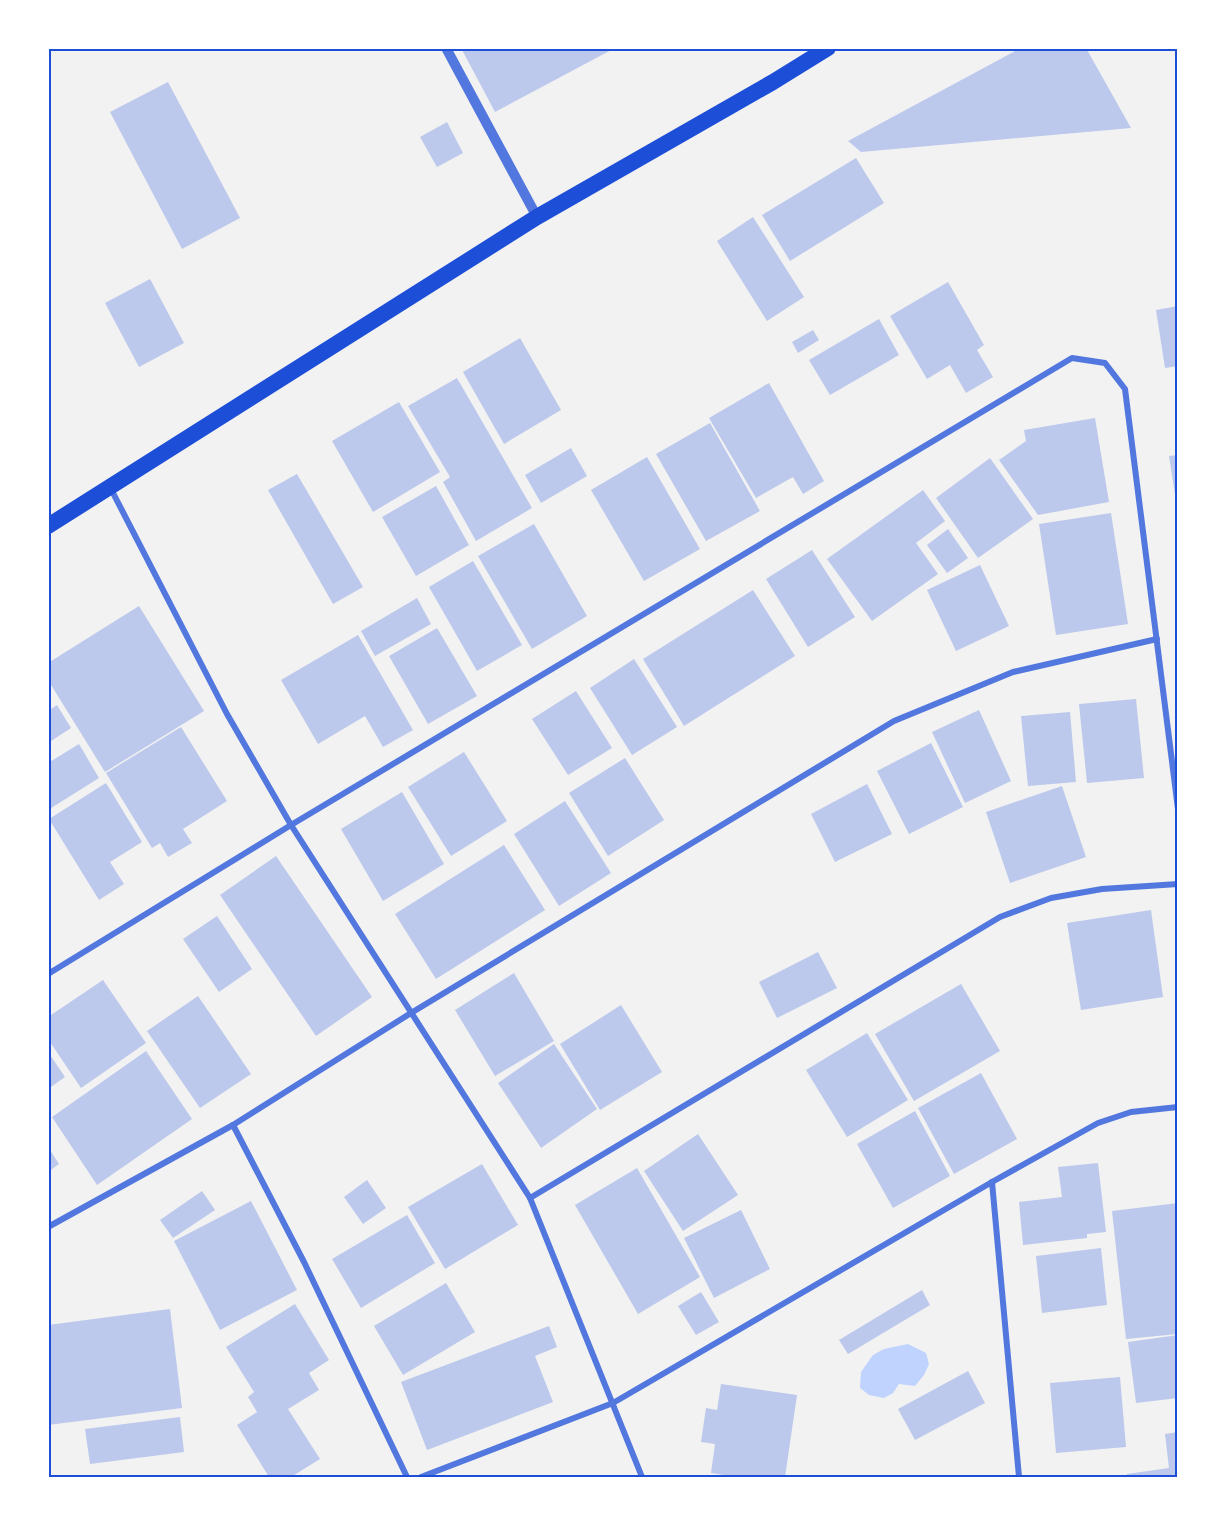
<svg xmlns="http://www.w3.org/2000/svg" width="1226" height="1525" viewBox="0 0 1226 1525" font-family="'Noto Serif',serif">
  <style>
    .water { fill: #bfd3fe }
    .building { fill: #bdc9ec }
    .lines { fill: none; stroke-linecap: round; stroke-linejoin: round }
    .minor { stroke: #5277de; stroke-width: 6 }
    .tertiary { stroke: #5277de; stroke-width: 10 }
    .trunk { stroke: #1d4ed8; stroke-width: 16 }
    .neatline { fill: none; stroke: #1d4ed8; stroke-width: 2 }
  </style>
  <rect width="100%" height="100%" fill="#f2f2f2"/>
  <path class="water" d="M 908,1344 L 926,1353 L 929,1364 L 924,1375 L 915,1386 L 899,1384 L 893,1393 L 884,1398 L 869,1395 L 860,1388 L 861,1372 L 873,1355 L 884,1349 Z"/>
  <g class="building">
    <path d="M 461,48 L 615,48 L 495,112 Z"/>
    <path d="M 1021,48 L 1086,48 L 1131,128 L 861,152 L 848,141 Z"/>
    <path d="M 168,82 L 240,218 L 182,249 L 110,112 Z"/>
    <path d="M 447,122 L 463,153 L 437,167 L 420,137 Z"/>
    <path d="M 856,158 L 884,203 L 790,261 L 762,215 Z"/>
    <path d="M 753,217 L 804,297 L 767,321 L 717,241 Z"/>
    <path d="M 150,279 L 184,343 L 139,367 L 105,303 Z"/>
    <path d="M 948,282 L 984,345 L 977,350 L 993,377 L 966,393 L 950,365 L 927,379 L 890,316 Z"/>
    <path d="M 1178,306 L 1178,366 L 1165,368 L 1156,310 Z"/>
    <path d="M 879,319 L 899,355 L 830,395 L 809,360 Z"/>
    <path d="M 813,330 L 819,340 L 798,353 L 792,342 Z"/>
    <path d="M 520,338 L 561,410 L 504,444 L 463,372 Z"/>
    <path d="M 457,378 L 532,508 L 476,541 L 443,482 L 450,477 L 408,406 Z"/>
    <path d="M 769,383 L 824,481 L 803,494 L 793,477 L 756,498 L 709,418 Z"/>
    <path d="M 399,402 L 440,472 L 373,512 L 332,441 Z"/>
    <path d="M 1095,418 L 1109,502 L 1038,515 L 999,460 L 1026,441 L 1024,430 Z"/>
    <path d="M 710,423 L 760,511 L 706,541 L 656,454 Z"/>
    <path d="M 571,448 L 587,476 L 541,503 L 525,475 Z"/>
    <path d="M 1178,455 L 1178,507 L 1177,507 L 1169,456 Z"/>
    <path d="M 647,457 L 700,549 L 644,581 L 591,490 Z"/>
    <path d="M 990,458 L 1033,519 L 978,558 L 936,498 Z"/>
    <path d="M 297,474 L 363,587 L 333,604 L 268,490 Z"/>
    <path d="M 436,486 L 469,545 L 416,576 L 382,517 Z"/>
    <path d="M 923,490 L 945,521 L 916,543 L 938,574 L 872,621 L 827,559 Z"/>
    <path d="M 1111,513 L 1128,624 L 1056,635 L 1039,524 Z"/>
    <path d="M 534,524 L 587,616 L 532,649 L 478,556 Z"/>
    <path d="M 948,529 L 968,558 L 947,573 L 927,545 Z"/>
    <path d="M 812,550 L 855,617 L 808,647 L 766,579 Z"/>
    <path d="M 473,561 L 522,645 L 477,671 L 429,587 Z"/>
    <path d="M 980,565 L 1009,626 L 956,651 L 927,590 Z"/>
    <path d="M 753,590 L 795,656 L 684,726 L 643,659 Z"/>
    <path d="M 417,598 L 431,624 L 375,656 L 361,631 Z"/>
    <path d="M 139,606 L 204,711 L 105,772 L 48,680 L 48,663 Z"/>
    <path d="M 437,628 L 477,696 L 428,724 L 389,656 Z"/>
    <path d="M 358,635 L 413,730 L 383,747 L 365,716 L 318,744 L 281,680 Z"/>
    <path d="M 634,659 L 677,727 L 632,755 L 590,688 Z"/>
    <path d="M 576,691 L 612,748 L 568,775 L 532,719 Z"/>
    <path d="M 1136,699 L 1144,778 L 1087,783 L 1079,704 Z"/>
    <path d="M 57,705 L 71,728 L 48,743 L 48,711 Z"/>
    <path d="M 979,710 L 1011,781 L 965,803 L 932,732 Z"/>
    <path d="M 1070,712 L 1076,782 L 1028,786 L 1021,716 Z"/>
    <path d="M 181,727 L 227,801 L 183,829 L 192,843 L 168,857 L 160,843 L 152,848 L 106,773 Z"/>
    <path d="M 931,743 L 963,807 L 909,834 L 877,771 Z"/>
    <path d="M 79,744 L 99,778 L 48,810 L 48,763 Z"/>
    <path d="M 464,752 L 507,821 L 451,856 L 408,787 Z"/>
    <path d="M 625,758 L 664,820 L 608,856 L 569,793 Z"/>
    <path d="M 106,783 L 142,842 L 110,862 L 124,884 L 99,900 L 49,819 Z"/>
    <path d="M 867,784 L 892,834 L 835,862 L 811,814 Z"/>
    <path d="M 1062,786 L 1086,857 L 1010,883 L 986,812 Z"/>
    <path d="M 402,792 L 444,864 L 383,901 L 341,829 Z"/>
    <path d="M 565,801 L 611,873 L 559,906 L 514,834 Z"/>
    <path d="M 504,845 L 545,910 L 436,979 L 395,914 Z"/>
    <path d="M 276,856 L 372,997 L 316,1036 L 220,895 Z"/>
    <path d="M 1151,910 L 1163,997 L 1081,1010 L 1067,923 Z"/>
    <path d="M 217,916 L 252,969 L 219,992 L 183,939 Z"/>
    <path d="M 818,952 L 837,988 L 777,1018 L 759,982 Z"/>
    <path d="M 514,973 L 554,1041 L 495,1076 L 455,1010 Z"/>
    <path d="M 103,980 L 146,1043 L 81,1088 L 48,1039 L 48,1017 Z"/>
    <path d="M 961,984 L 1000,1051 L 914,1101 L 875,1034 Z"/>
    <path d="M 198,996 L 251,1074 L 200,1108 L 147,1031 Z"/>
    <path d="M 621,1005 L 662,1072 L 600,1110 L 560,1044 Z"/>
    <path d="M 867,1033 L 908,1100 L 847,1137 L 806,1070 Z"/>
    <path d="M 554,1044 L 597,1109 L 541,1148 L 498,1083 Z"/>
    <path d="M 146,1051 L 192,1119 L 97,1185 L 52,1117 Z"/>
    <path d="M 48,1052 L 65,1077 L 48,1089 Z"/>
    <path d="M 981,1073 L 1017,1139 L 954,1174 L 918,1108 Z"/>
    <path d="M 915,1111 L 950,1176 L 893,1208 L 857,1144 Z"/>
    <path d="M 698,1134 L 738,1195 L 683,1231 L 644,1171 Z"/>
    <path d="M 48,1147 L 59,1164 L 48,1172 Z"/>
    <path d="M 1098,1163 L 1106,1232 L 1087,1234 L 1087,1238 L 1023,1245 L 1019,1202 L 1062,1197 L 1058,1167 Z"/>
    <path d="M 482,1164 L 518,1225 L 445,1269 L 408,1207 Z"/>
    <path d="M 637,1168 L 700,1277 L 638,1314 L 575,1205 Z"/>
    <path d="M 367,1180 L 386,1208 L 363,1224 L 344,1197 Z"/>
    <path d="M 202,1191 L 215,1210 L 173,1238 L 160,1220 Z"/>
    <path d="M 251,1201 L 297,1290 L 220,1330 L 174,1241 Z"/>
    <path d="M 1178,1203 L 1178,1334 L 1126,1339 L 1112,1211 Z"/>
    <path d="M 741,1210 L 770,1269 L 714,1298 L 684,1238 Z"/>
    <path d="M 407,1215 L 435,1263 L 361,1308 L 332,1259 Z"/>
    <path d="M 1101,1248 L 1107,1305 L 1042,1313 L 1036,1256 Z"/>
    <path d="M 446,1283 L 475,1332 L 403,1375 L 374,1326 Z"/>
    <path d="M 922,1290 L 930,1305 L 848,1354 L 839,1340 Z"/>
    <path d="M 701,1292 L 719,1322 L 696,1335 L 678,1306 Z"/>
    <path d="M 295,1304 L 329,1360 L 309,1373 L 319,1390 L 288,1409 L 320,1459 L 291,1477 L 269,1477 L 237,1425 L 257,1412 L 248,1397 L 254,1392 L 226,1347 Z"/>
    <path d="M 170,1309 L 182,1408 L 48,1425 L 48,1325 Z"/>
    <path d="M 549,1326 L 557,1347 L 535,1356 L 553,1402 L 427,1450 L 401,1382 Z"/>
    <path d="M 1178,1335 L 1178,1398 L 1136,1403 L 1128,1342 Z"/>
    <path d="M 968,1371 L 985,1403 L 915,1440 L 898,1409 Z"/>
    <path d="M 1120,1377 L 1126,1447 L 1056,1453 L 1050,1383 Z"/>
    <path d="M 721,1384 L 797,1395 L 785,1477 L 736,1477 L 711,1473 L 715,1444 L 701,1442 L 706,1408 L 717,1410 Z"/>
    <path d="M 180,1417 L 184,1452 L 90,1464 L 85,1429 Z"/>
    <path d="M 1178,1432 L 1178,1477 L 1127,1477 L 1127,1474 L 1169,1468 L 1165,1434 Z"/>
  </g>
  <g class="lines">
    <g class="minor">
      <path d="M 111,489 L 227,714 L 291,825 L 530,1198 L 642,1477"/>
      <path d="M 48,974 L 291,825 L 1072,358 L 1105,363 L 1125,389 L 1178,809"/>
      <path d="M 233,1125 L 304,1262 L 407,1477"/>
      <path d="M 992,1182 L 1019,1477"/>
      <path d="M 530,1198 L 1000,917 L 1051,898 L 1102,889 L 1178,884"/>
      <path d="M 48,1227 L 233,1125 L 411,1013 L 894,721 L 1013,672 L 1157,639"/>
      <path d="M 421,1477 L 613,1403 L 992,1182 L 1098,1123 L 1131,1112 L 1178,1107"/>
    </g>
    <path class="tertiary" d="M 446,48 L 537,217"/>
    <path class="trunk" d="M 48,526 L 537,217 L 773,82 L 828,48"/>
  </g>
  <rect width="1226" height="1525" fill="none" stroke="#ffffff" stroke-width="99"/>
  <rect x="50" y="50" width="1126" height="1426" class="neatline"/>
</svg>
